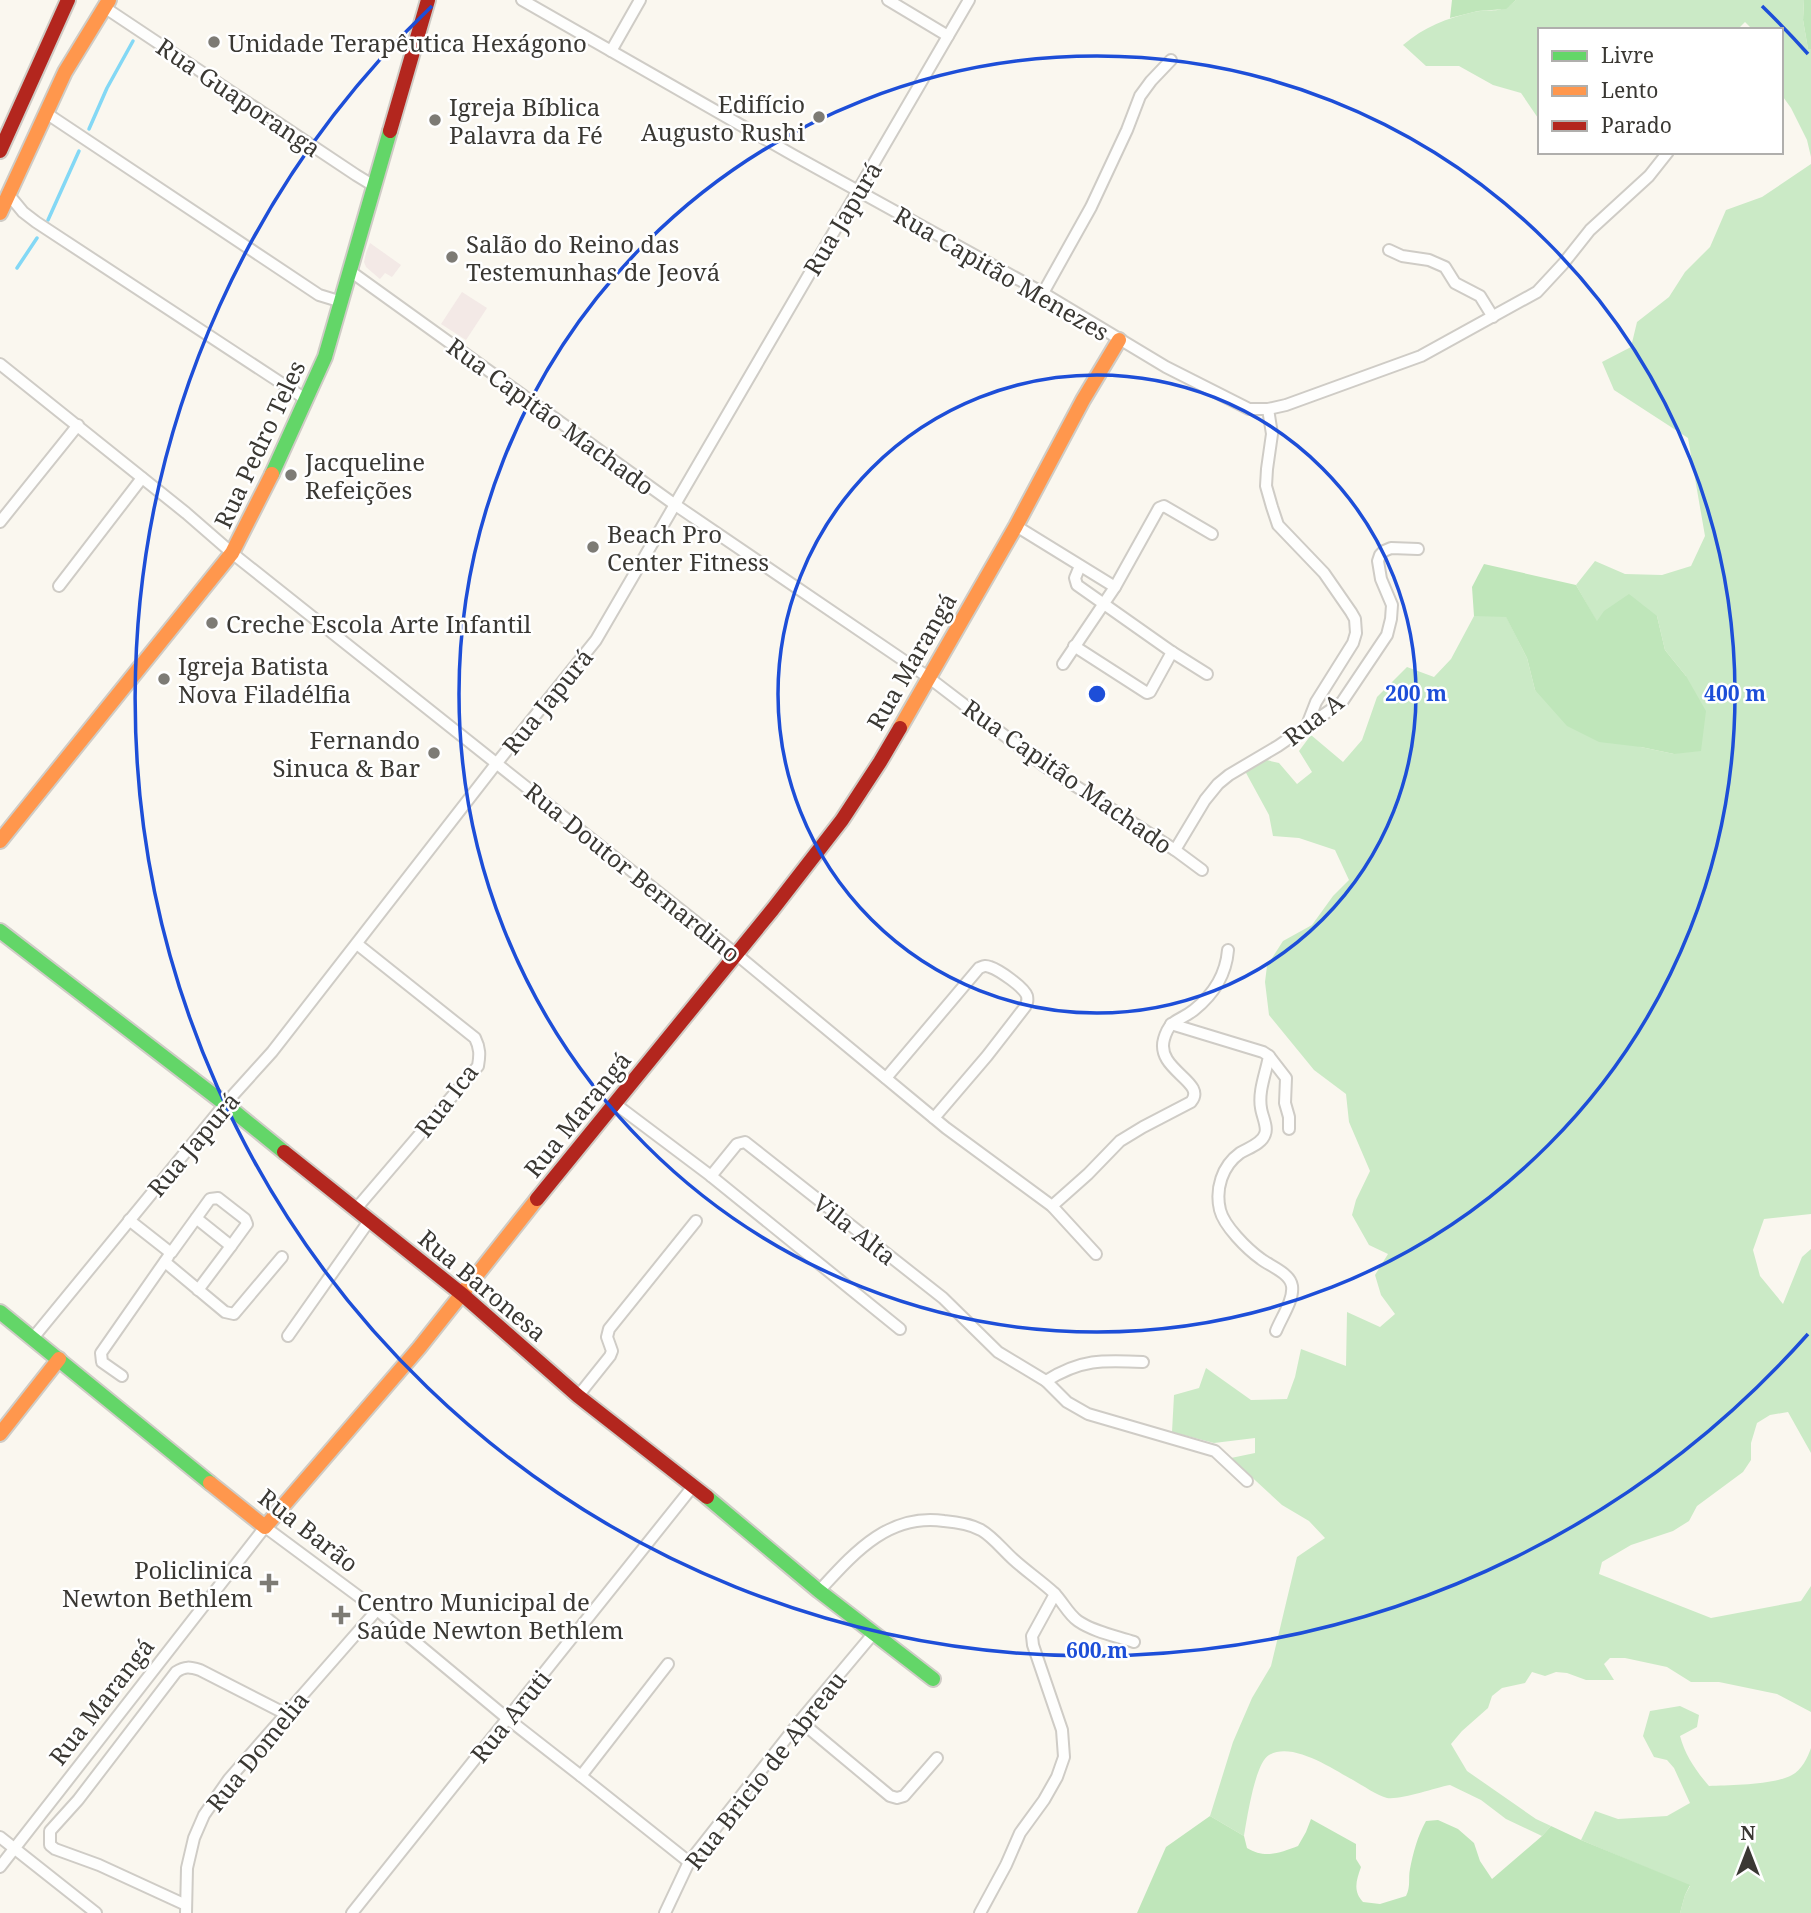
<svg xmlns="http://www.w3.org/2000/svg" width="1811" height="1913" viewBox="0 0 1811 1913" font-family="'Noto Serif',serif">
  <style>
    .industrial { fill: #f3e9e6 }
    .green { fill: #cbeac6 }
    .forest { fill: #bfe6ba }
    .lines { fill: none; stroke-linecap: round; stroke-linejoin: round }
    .stream { stroke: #83d8f5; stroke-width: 3.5 }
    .street-casing { stroke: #cfccc6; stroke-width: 14 }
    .fast-casing { stroke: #cfccc6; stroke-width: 18 }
    .slow-casing { stroke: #cfccc6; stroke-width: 18 }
    .jam-casing { stroke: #cfccc6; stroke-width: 18 }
    .street { stroke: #fefefd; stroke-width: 10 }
    .fast { stroke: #63d668; stroke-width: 14 }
    .slow { stroke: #ff974d; stroke-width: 14 }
    .jam { stroke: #b3261e; stroke-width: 14 }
    .ring { fill: none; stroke: #1d4ed8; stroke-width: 3.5 }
    .poi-dot { fill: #7d7b75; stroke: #fff; stroke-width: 2.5 }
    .labels { text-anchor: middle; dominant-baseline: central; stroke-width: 5; stroke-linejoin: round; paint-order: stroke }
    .poi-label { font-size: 24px; fill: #3a3833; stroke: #fff; text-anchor: start }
    .street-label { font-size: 24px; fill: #3a3833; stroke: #fff }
    .centre { fill: #1d4ed8; stroke: #fff; stroke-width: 3.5 }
    .ring-label { font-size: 21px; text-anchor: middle; font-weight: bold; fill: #1d4ed8; stroke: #fff; stroke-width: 5; stroke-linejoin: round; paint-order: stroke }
  </style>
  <rect width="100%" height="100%" fill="#faf7ef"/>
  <g class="industrial">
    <path d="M 370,243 L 401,265 L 392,277 L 385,273 L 380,279 L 366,267 L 364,262 L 366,253 Z"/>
    <path d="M 462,292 L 487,308 L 466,340 L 441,324 Z"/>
  </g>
  <g class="green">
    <path d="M 1516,0 L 1804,0 L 1803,20 L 1808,49 L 1811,49 L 1811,157 L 1807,140 L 1791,108 L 1781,94 L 1781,30 L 1753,30 L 1745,22 L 1737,30 L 1540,30 L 1540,121 L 1521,93 L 1493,85 L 1459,66 L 1426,66 L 1403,45 C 1424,27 1447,18 1474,12 C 1493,8 1500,15 1516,0 Z"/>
    <path d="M 1811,164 L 1811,1214 L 1764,1219 L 1753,1250 L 1760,1276 L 1783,1304 L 1802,1257 L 1811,1249 L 1811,1453 L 1788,1412 L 1770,1415 L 1757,1423 L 1751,1443 L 1751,1460 L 1743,1472 L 1697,1506 L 1689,1521 L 1673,1531 L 1631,1545 L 1602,1562 L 1599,1574 L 1711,1618 L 1801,1601 L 1811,1586 L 1811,1712 L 1777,1694 L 1719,1682 L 1691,1682 L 1667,1667 L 1625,1658 L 1610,1658 L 1604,1664 L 1614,1680 L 1586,1680 L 1567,1673 L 1556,1672 L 1545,1676 L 1532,1672 L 1525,1683 L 1502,1688 L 1492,1696 L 1488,1708 L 1462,1731 L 1451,1744 L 1467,1771 L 1536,1819 L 1551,1826 L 1542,1836 L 1506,1819 L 1481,1800 L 1450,1785 C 1434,1788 1401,1800 1387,1798 C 1378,1796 1362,1785 1353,1780 C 1333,1769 1292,1741 1269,1755 C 1255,1763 1247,1819 1244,1836 L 1210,1816 L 1233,1742 L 1252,1698 L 1271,1666 L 1297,1557 L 1325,1538 L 1309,1521 L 1282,1505 L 1231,1458 L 1255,1453 L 1255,1438 L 1214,1443 L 1172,1432 L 1174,1395 L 1199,1388 L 1206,1368 L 1251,1400 L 1287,1399 L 1295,1377 L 1301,1349 L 1346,1366 L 1347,1312 L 1380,1327 L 1395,1314 L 1381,1295 L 1375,1275 L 1388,1254 L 1369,1245 L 1352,1215 L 1356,1200 L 1370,1171 L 1349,1122 L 1346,1094 L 1314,1070 L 1269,1015 L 1265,982 L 1267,966 L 1283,941 L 1312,925 L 1333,896 L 1349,880 L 1335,850 L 1299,838 L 1273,836 L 1269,815 L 1245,771 L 1262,759 L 1279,763 L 1297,784 L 1312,772 L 1299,751 L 1311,735 L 1343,762 L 1362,740 L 1377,697 L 1407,667 L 1434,677 L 1451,659 L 1474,616 L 1506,616 L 1527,658 L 1535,690 L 1641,747 L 1674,754 L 1686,676 L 1665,650 L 1657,616 L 1597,622 L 1576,585 L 1595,561 L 1625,574 L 1662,575 L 1691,566 L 1705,536 L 1688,438 L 1614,390 L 1602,362 L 1631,347 L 1637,322 L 1669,297 L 1685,272 L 1710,247 L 1726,210 L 1762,197 Z"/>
    <path d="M 1680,1706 L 1699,1715 L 1697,1727 L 1680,1736 C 1685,1755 1696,1771 1709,1786 C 1731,1785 1774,1785 1792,1775 C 1801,1771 1808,1757 1811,1748 L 1811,1913 L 1680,1913 L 1685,1895 L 1690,1886 L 1581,1840 L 1595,1811 L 1618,1819 L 1667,1816 L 1690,1803 L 1674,1768 L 1667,1760 L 1654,1757 L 1643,1736 L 1650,1711 Z"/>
  </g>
  <g class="forest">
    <path d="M 1452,0 L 1516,0 L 1506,9 L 1478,11 L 1450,18 Z"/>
    <path d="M 1804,0 L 1811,0 L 1811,49 L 1808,49 L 1803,20 Z"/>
    <path d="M 1484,564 L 1576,585 L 1597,621 L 1604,611 L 1629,594 L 1657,616 L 1665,650 L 1686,676 L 1706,711 L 1701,751 L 1674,754 L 1641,747 L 1599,742 L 1567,726 L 1535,690 L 1527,658 L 1506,617 L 1474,616 L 1472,587 Z"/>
    <path d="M 1210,1816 L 1244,1836 L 1247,1848 C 1265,1859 1279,1853 1298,1846 L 1306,1832 L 1311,1819 L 1356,1844 L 1356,1859 L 1361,1867 C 1356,1881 1353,1891 1363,1902 L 1380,1904 L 1406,1896 C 1411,1886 1408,1879 1410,1869 C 1413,1853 1418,1835 1426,1821 L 1438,1820 L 1458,1829 L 1474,1843 L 1480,1861 L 1492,1879 L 1542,1836 L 1551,1826 L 1581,1840 L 1690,1885 L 1685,1895 L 1680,1913 L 1137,1913 L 1166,1847 Z"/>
  </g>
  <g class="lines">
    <g class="stream">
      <path d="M 89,129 L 107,88 L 133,41"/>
      <path d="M 48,220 L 79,151"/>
      <path d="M 17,268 L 37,238"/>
    </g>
    <g class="street-casing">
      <g id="street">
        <path d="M 522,0 L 793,155 L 1043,293 L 1166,367 L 1249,409 L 1268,409 L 1286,405 L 1421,356 L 1537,292 L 1563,264 L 1590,230 L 1649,176 L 1668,152"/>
        <path d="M 888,0 L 948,36"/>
        <path d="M 104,7 L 356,175 L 374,186"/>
        <path d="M 611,51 L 640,0"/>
        <path d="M 46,113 L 319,295 L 342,302"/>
        <path d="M 9,195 L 23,212 L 36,222 L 307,400"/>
        <path d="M 1389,250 L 1402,256 L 1429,260 L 1445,267 L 1455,283 L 1480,296 L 1493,317"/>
        <path d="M 350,271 L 674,504 L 928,677 L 1043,765 L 1175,850 L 1202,870"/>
        <path d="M 1043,293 L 1091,207 L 1127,130 L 1140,96 L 1151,81 L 1171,60"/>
        <path d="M 0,364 L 186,513 L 232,553 L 736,954 L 946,1128 L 1052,1206 L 1096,1254"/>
        <path d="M 1268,409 L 1272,434 L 1267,469 L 1266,486 L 1272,507 L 1278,525 L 1324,573 L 1351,612 L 1355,619 L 1356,633 L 1353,643 L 1316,702 L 1307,725"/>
        <path d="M 0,522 L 78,425"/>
        <path d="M 1016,526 L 1115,587"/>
        <path d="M 1080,566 L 1075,578 L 1077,585 L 1172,652 L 1207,674"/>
        <path d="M 59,586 L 142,478"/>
        <path d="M 1074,646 L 1147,693 L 1150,692 L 1172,652"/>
        <path d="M 1063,664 L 1115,587 L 1159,508 L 1164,506 L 1212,534"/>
        <path d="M 1175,850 L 1205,800 L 1218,784 L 1229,775 L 1278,746 L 1342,702 L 1387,635 L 1391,619 L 1392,605 L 1381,579 L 1378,561 L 1380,555 L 1384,551 L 1391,548 L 1418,549"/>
        <path d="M 1171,1024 L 1263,1052 L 1269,1056 C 1266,1073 1258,1091 1261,1108 C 1262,1116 1268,1127 1265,1134 C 1262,1144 1248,1148 1240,1153 C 1222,1166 1215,1189 1220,1210 C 1224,1226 1247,1249 1261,1259 C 1270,1266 1290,1273 1292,1286 C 1294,1300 1281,1318 1276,1331"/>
        <path d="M 1269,1056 L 1286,1078 L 1285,1103 L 1289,1117 L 1289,1129"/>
        <path d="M 886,1078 L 979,968 C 984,966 985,965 990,967 C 999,970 1024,987 1027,996 C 1028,1001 1027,1003 1025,1007 L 987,1056 L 934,1118"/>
        <path d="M 614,1103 L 711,1176 L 900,1329"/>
        <path d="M 711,1176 L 737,1144 L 745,1142 L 943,1298 L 998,1352 L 1046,1381 L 1067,1402 L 1088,1414 L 1215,1451 L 1247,1481"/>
        <path d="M 1052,1206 L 1088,1174 L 1120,1141 L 1143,1127 L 1191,1102 C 1208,1082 1155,1070 1164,1039 C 1170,1018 1179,1022 1194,1010 C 1214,994 1226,975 1228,950"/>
        <path d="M 355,1210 L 478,1066 C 480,1055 480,1048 475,1038 L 357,944"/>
        <path d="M 129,1220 L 171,1253 L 210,1199 L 218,1198 L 245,1219 L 247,1224 L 231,1246 L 196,1218"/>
        <path d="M 165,1262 L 225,1312 L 234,1314 L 282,1257"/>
        <path d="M 198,1290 L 231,1246"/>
        <path d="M 288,1336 L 369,1221"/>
        <path d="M 33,1338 L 225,1104 L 272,1052 L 496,764 L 596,640 L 969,0"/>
        <path d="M 122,1376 L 102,1362 L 101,1353 L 168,1257"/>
        <path d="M 1046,1381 C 1081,1359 1102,1360 1143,1362"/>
        <path d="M 578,1396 L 610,1356 L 612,1351 L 607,1337 L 609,1329 L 696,1221"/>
        <path d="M 819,1591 C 854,1553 888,1513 944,1521 C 956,1522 970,1524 981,1530 C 993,1537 1002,1549 1013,1559 C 1026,1571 1041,1581 1054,1593 C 1063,1602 1068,1614 1078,1621 C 1094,1632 1116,1636 1134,1642"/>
        <path d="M 800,1721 L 890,1796 L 897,1798 L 904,1796 L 937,1758"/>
        <path d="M 581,1776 L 668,1664"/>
        <path d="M 0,1837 L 96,1913"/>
        <path d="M 0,1867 L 265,1527 L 377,1610 L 508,1719 L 581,1776 L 689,1862"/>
        <path d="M 186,1905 L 99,1865 L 55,1849 L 50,1845 L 50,1831 L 78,1800 L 176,1672 C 185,1666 190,1667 200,1670 L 286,1714"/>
        <path d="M 186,1913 L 187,1868 L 194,1838 L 204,1815 L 229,1779 L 377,1610"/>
        <path d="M 352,1913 L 694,1485"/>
        <path d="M 665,1913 L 689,1862 L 800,1721 L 873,1634"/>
        <path d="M 980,1913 L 1006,1865 L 1020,1833 L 1044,1800 L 1057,1777 L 1064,1757 L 1062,1730 L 1033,1645 L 1032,1636 L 1055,1594"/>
      </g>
    </g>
    <g class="fast-casing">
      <g id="fast">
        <path d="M 272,474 L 325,357 L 390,131"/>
        <path d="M 0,931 L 225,1104 L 284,1152"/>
        <path d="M 0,1312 L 210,1483"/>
        <path d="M 707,1497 L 819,1591 L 933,1679"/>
      </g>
    </g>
    <g class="slow-casing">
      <g id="slow">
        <path d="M 0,213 L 65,72 L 109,0"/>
        <path d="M 900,728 L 1016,526 L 1083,400 L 1119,340"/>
        <path d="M 0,841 L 232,553 L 272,474"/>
        <path d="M 0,1434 L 59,1359"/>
        <path d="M 210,1483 L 265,1527 L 419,1348 L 537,1199"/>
      </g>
    </g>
    <g class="jam-casing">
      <g id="jam">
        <path d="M 390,131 L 428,0"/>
        <path d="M 0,151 L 68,0"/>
        <path d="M 284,1152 L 463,1295 L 578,1396 L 707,1497"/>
        <path d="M 537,1199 L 773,909 L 842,820 L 880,762 L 900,728"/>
      </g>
    </g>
    <use href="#street" class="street"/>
    <use href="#fast" class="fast"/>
    <use href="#slow" class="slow"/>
    <use href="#jam" class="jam"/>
  </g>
  <g class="ring">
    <circle cx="1097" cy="694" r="319"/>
    <circle cx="1097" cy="694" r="638"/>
    <path d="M1808 1334A957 957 0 1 1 432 6M1762 6A957 957 0 0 1 1808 54"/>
  </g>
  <g class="poi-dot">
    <circle cx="214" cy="42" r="7"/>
    <circle cx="819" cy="117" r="7"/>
    <circle cx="435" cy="120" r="7"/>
    <circle cx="452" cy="257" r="7"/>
    <circle cx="291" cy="475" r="7"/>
    <circle cx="593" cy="547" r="7"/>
    <circle cx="212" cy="623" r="7"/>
    <circle cx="164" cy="679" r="7"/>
    <circle cx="434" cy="753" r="7"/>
    <path d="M265.5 1572.5h7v7h7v7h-7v7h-7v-7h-7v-7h7z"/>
    <path d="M337.5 1604.5h7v7h7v7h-7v7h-7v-7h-7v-7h7z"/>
  </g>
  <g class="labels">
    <g class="poi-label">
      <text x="228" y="42">Unidade Terapêutica Hexágono</text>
      <text x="805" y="103" text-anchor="end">Edifício<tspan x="805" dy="28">Augusto Rushi</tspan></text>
      <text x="449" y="106">Igreja Bíblica<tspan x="449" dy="28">Palavra da Fé</tspan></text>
      <text x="466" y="243">Salão do Reino das<tspan x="466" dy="28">Testemunhas de Jeová</tspan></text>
      <text x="305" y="461">Jacqueline<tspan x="305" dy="28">Refeições</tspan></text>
      <text x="607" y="533">Beach Pro<tspan x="607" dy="28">Center Fitness</tspan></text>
      <text x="226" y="623">Creche Escola Arte Infantil</text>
      <text x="178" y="665">Igreja Batista<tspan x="178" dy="28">Nova Filadélfia</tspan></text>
      <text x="420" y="739" text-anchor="end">Fernando<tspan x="420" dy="28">Sinuca &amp; Bar</tspan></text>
      <text x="253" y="1569" text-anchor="end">Policlinica<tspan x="253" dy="28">Newton Bethlem</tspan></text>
      <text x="357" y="1601">Centro Municipal de<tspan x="357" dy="28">Saúde Newton Bethlem</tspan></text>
    </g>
    <g class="street-label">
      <text transform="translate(239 97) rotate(34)">Rua Guaporanga</text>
      <text transform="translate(842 218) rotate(-59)">Rua Japurá</text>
      <text transform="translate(1002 273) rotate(30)">Rua Capitão Menezes</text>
      <text transform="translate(551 416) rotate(36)">Rua Capitão Machado</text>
      <text transform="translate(259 444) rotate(-65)">Rua Pedro Teles</text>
      <text transform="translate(911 661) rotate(-60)">Rua Marangá</text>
      <text transform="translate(547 701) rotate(-51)">Rua Japurá</text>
      <text transform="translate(1313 719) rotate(-38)">Rua A</text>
      <text transform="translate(1068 776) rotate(35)">Rua Capitão Machado</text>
      <text transform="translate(633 872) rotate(39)">Rua Doutor Bernardino</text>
      <text transform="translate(446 1100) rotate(-52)">Rua Ica</text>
      <text transform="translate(577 1114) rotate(-51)">Rua Marangá</text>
      <text transform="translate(193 1144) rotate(-50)">Rua Japurá</text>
      <text transform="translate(855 1229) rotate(38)">Vila Alta</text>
      <text transform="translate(483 1285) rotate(40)">Rua Baronesa</text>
      <text transform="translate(309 1530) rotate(38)">Rua Barão</text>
      <text transform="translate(101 1701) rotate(-52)">Rua Marangá</text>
      <text transform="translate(510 1716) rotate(-51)">Rua Aruti</text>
      <text transform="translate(257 1751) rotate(-51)">Rua Domelia</text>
      <text transform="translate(765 1770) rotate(-52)">Rua Bricio de Abreau</text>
    </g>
  </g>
  <circle cx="1097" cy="694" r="10" class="centre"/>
  <g class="ring-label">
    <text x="1416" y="701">200 m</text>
    <text x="1735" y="701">400 m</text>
    <text x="1097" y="1658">600 m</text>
  </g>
  <rect x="1538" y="28" width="245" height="126" fill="#ffffff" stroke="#b0afad" stroke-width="2"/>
  <rect x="1552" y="51" width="35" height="10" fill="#63d668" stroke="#b0afad" stroke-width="2"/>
  <text x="1601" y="63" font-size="21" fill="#3a3833">Livre</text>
  <rect x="1552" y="86" width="35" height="10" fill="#ff974d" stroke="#b0afad" stroke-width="2"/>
  <text x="1601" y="98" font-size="21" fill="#3a3833">Lento</text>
  <rect x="1552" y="121" width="35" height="10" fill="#b3261e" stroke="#b0afad" stroke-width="2"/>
  <text x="1601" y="133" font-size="21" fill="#3a3833">Parado</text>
  <g transform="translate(1748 1850)" stroke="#ffffff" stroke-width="5" paint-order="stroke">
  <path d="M0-5L12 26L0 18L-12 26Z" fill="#3a3833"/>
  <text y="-10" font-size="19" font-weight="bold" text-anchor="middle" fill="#3a3833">N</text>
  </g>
</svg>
